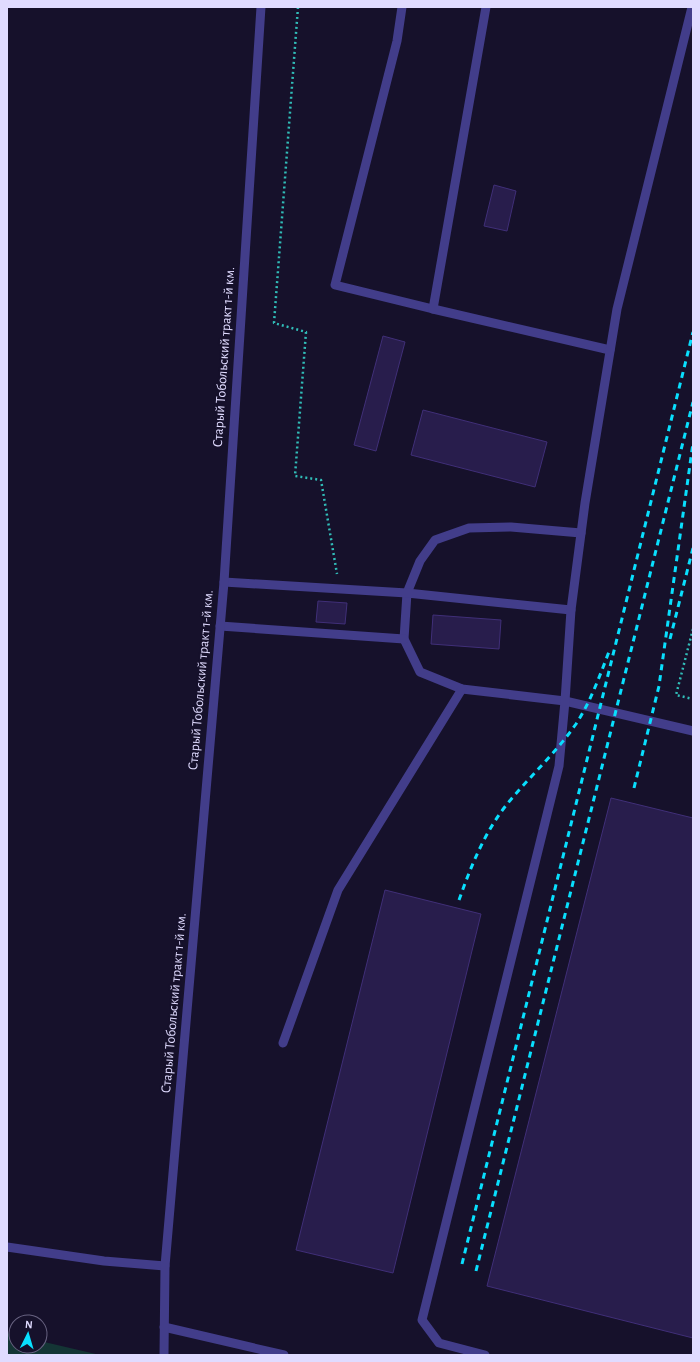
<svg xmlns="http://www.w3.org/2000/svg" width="700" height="1362" viewBox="0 0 700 1362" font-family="'Alegreya Sans',sans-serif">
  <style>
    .green { fill: #143535 }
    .building { fill: #281d4c; stroke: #402f78 }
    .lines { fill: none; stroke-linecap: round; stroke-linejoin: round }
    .path { stroke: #31bdb8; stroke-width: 2.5; stroke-dasharray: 2 3; stroke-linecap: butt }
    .lane { stroke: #423d8a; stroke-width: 9 }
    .rail { stroke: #09dffe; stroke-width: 3; stroke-dasharray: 6 5; stroke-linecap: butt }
    .labels { text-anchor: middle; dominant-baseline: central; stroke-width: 4; stroke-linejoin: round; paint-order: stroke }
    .street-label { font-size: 14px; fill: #e0dbff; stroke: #16112b }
  </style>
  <rect width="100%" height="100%" fill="#16112b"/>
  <path class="green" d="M 7,1333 L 16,1335 L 16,1346 L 40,1346 L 40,1341 L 100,1355 L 7,1355 Z"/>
  <g class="building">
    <path d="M 494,185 L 516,191 L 507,231 L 484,226 Z"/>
    <path d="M 383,336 L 405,342 L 376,451 L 354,445 Z"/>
    <path d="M 423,410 L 547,442 L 535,487 L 411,455 Z"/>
    <path d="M 318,601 L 347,603 L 345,624 L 316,622 Z"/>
    <path d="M 433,615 L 501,620 L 499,649 L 431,644 Z"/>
    <path d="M 611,798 L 693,818 L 693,1338 L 487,1286 Z"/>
    <path d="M 385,890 L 481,914 L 393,1273 L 296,1250 Z"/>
  </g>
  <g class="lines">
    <g class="path">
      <path d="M 298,7 L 274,323 L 306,332 L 295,476 L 321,480 L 337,574"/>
      <path d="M 693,629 L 676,695 L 693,699"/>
    </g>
    <g class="lane">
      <path d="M 402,7 L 397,41 L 335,285 L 433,309"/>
      <path d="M 486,7 L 433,309 L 610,350"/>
      <path d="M 581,533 L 511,527 L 469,528 L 435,540 L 420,561 L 407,593 L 404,639 L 420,672 L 462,689 L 565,701 L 693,731"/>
      <path d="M 224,582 L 407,593 L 571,610"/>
      <path d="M 220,626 L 404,639"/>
      <path d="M 283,1043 L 338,890 L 462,689"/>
      <path d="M 7,1247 L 104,1261 L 165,1266"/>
      <path d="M 164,1327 L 284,1355"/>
      <path d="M 164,1355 L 165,1266 L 224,582 L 261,7"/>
      <path d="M 485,1355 L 439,1343 L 422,1320 L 559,766 L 565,701 L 571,610 L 585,503 L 617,309 L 692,7"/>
    </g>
    <g class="rail">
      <path d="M 670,639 L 693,548"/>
      <path d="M 634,788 L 659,686 L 693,443"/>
      <path d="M 459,900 C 471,866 485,831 508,803 C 530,776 556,753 576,724 C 591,701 600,675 610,649"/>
      <path d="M 462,1264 L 693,332"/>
      <path d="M 476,1271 L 693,402"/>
    </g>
  </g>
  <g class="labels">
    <g class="street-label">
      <text transform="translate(224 357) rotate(-86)">Старый Тобольский тракт 1-й км.</text>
      <text transform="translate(201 680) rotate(-85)">Старый Тобольский тракт 1-й км.</text>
      <text transform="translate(174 1003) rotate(-85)">Старый Тобольский тракт 1-й км.</text>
    </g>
  </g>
  <rect width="700" height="1362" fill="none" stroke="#e0dbff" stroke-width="16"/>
  <g transform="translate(28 1334) rotate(5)"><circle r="19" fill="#16112b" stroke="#676280"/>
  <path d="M0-3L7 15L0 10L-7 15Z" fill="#09dffe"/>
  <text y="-6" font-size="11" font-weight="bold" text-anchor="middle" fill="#e0dbff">N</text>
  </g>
</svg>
